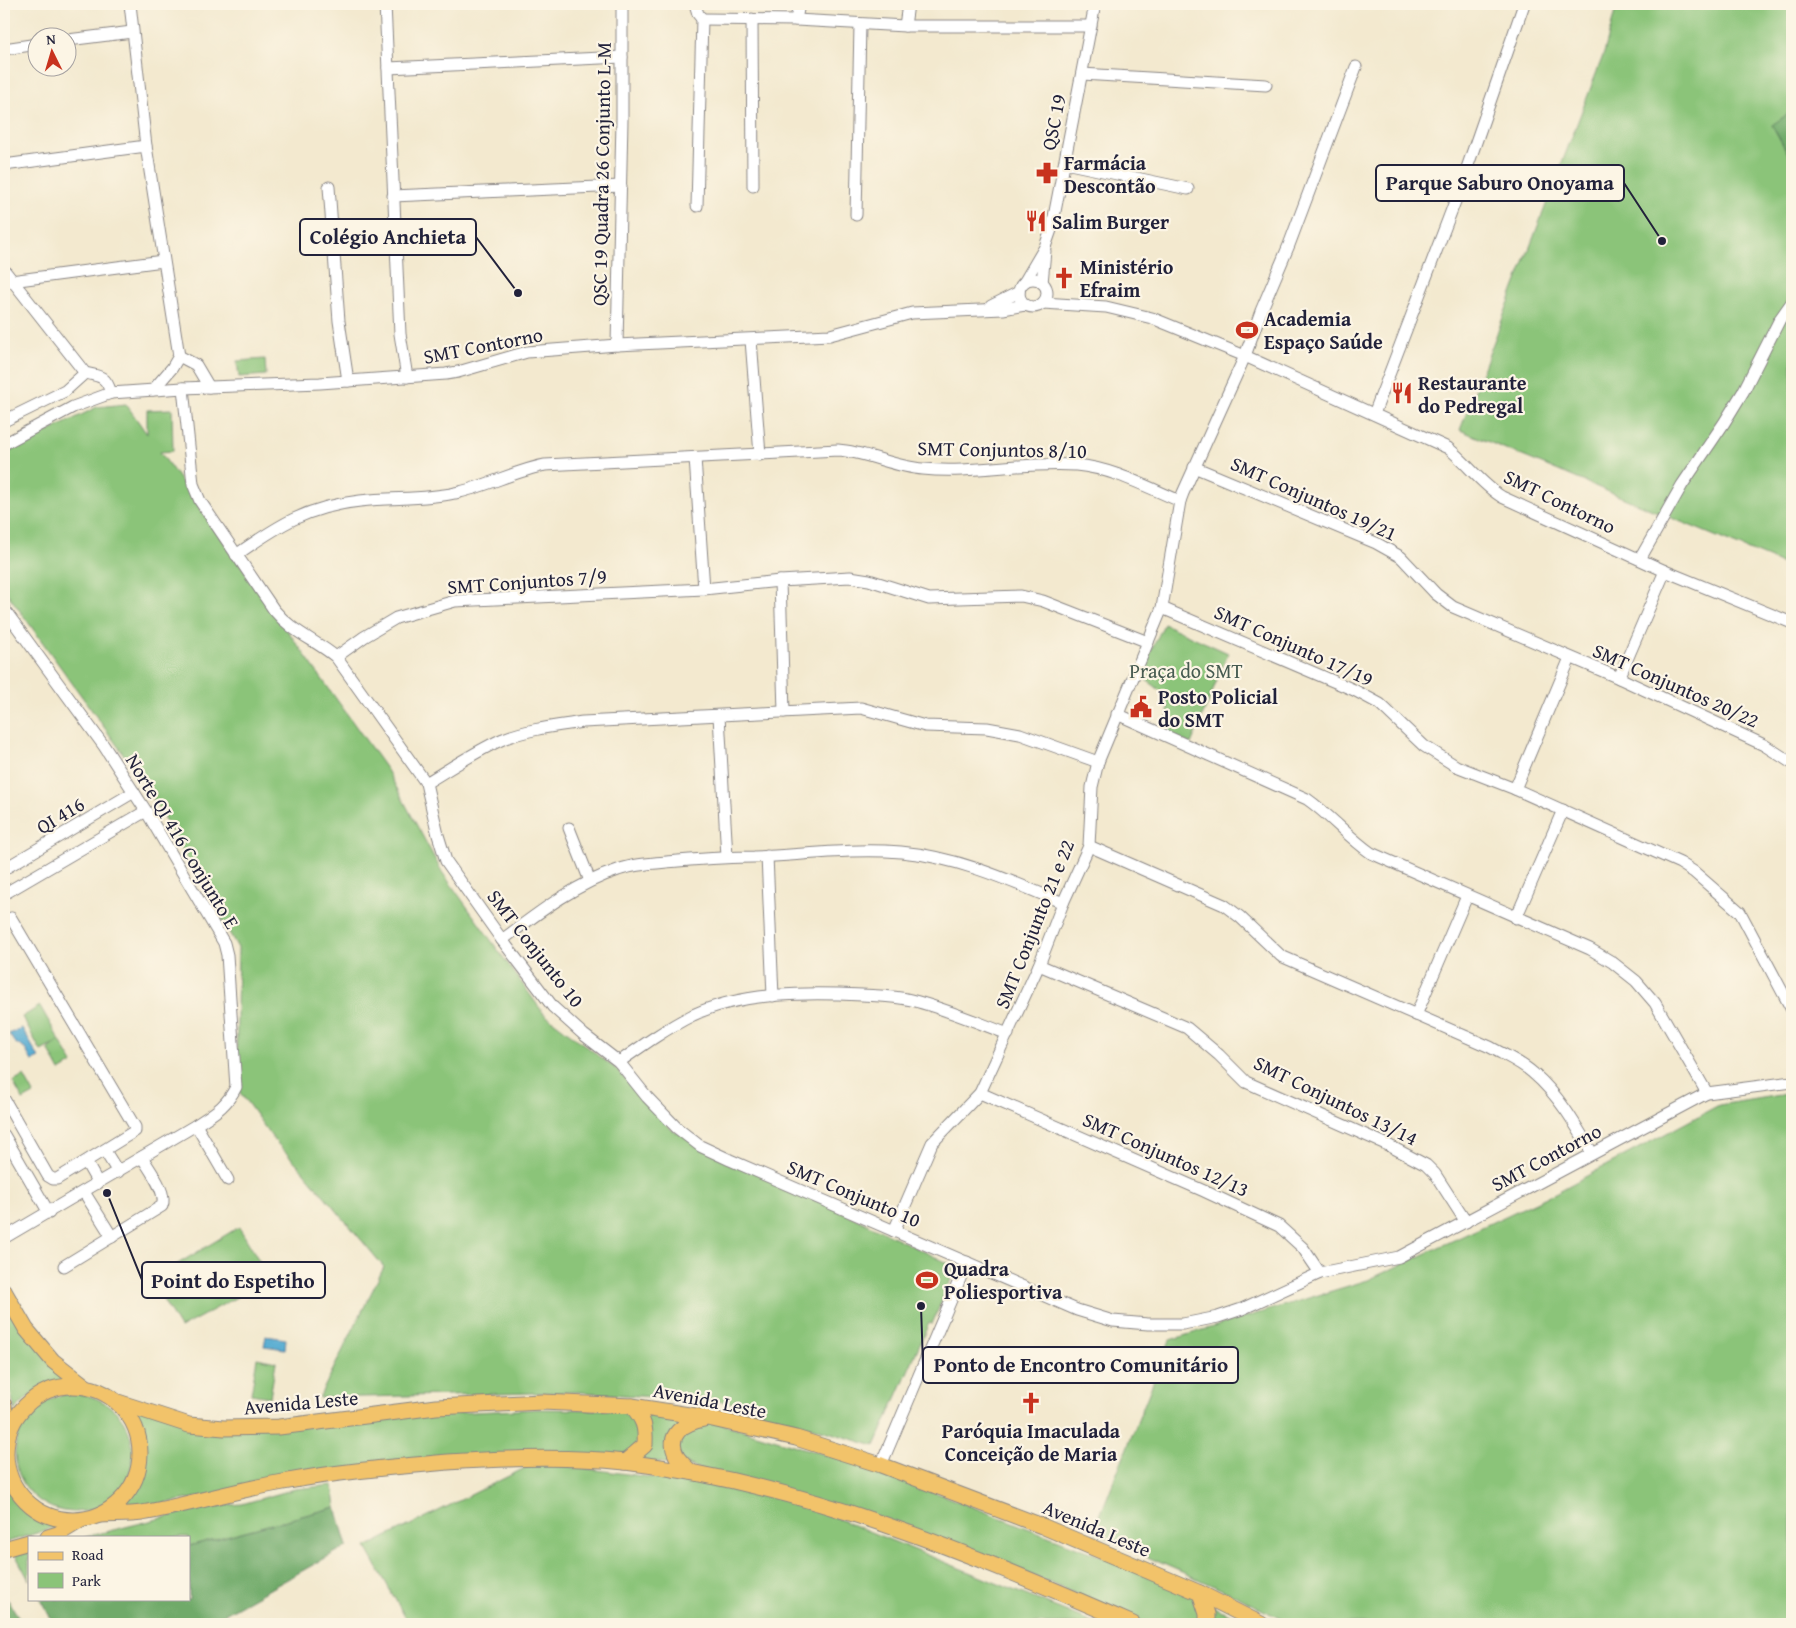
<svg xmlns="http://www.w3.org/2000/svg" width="1796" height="1628" viewBox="0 0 1796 1628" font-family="'Gentium Book Plus',serif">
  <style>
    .green { fill: #8bc479; stroke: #56735a }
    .forest { fill: #70aa69; stroke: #496652 }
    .water { fill: #54abd1; stroke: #3b6686 }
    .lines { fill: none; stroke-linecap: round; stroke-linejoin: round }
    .minor-casing { stroke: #8a8685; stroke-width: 13 }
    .major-casing { stroke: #8a8685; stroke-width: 17 }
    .minor { stroke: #fff; stroke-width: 11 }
    .major { stroke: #f2c36a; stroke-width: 15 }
    .labels { text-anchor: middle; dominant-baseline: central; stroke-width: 4.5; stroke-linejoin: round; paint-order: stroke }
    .street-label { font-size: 20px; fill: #22223b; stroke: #fcf5e5 }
    .poi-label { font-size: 20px; font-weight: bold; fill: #22223b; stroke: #fcf5e5; text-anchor: start }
    .park-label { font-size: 20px; fill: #475b51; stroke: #fcf5e5 }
    .leader { fill: none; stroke: #22223b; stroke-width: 2 }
    .callout-dot { fill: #22223b; stroke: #fcf5e5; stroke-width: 2 }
    .callout { fill: #fcf5e5; stroke: #22223b; stroke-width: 2 }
    .callout-label { font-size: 21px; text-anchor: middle; font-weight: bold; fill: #22223b }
  </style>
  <rect width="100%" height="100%" fill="#fcf5e5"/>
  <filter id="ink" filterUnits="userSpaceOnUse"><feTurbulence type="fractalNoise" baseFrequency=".02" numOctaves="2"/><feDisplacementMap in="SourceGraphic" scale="10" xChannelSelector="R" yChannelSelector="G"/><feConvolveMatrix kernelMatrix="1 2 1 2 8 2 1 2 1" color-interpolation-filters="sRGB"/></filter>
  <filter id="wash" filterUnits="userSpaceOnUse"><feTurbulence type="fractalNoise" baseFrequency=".0096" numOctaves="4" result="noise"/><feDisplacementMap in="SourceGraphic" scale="20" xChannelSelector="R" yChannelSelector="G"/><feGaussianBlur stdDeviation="1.12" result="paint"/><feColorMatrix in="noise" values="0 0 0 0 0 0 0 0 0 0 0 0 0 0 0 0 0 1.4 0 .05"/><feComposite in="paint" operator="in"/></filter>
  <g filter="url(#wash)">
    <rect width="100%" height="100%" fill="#f3e9cf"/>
    <g class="green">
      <path d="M 1617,4 L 1792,4 L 1792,568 L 1460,430 L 1604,53 Z"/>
      <path d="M 265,359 L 266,375 L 239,377 L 237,361 Z"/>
      <path d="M 126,404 L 147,434 L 147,410 L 172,409 L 173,451 L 160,452 L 387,770 L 442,872 L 544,1014 L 615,1068 L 672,1130 L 954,1266 L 950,1276 L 952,1277 L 932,1324 L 929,1323 L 875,1446 L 728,1402 L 578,1392 L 319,1398 L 384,1267 L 299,1166 L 274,1140 L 236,1087 L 238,948 L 143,781 L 4,589 L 4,454 L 97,407 Z"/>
      <path d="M 1164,624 L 1228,653 L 1191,744 L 1163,732 C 1164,726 1167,722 1168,716 C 1171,695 1155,685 1139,676 Z"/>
      <path d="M 40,1006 L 60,1041 L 41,1051 L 22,1017 Z"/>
      <path d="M 60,1041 L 73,1063 L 60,1071 L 48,1049 Z"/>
      <path d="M 24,1076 L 34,1094 L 23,1100 L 13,1082 Z"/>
      <path d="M 1792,1093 L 1792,1624 L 1292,1624 L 1234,1595 L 1093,1533 L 1170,1340 L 1368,1280 L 1555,1193 L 1719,1105 Z"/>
      <path d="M 239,1227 L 270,1279 L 180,1328 L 151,1280 Z"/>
      <path d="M 4,1305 L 71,1382 C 47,1384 30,1391 15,1411 L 8,1381 L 4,1373 Z"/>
      <path d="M 257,1358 L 276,1362 L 270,1397 L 251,1394 Z"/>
      <circle cx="74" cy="1453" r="59"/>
      <path d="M 121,1405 L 222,1424 L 537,1409 L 624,1410 L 647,1426 L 631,1452 L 610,1455 L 366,1469 L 107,1513 C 112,1508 119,1504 125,1498 C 143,1477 145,1445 133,1420 C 130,1415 125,1410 121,1405 Z"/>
      <path d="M 645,1414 L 706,1419 L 877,1470 L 1201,1595 L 1206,1624 L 1147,1624 L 986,1556 L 694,1467 L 679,1457 L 693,1467 L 612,1456 L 632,1453 L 645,1444 Z"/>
      <path d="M 4,1447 L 6,1474 L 20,1497 L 43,1518 L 73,1522 L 4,1543 Z"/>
      <path d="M 537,1462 L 777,1494 L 1097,1624 L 409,1624 L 366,1547 Z"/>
      <path d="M 333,1485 L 336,1507 L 189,1546 L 189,1537 L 85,1537 L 206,1507 L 242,1504 L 295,1489 Z"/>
      <path d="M 29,1551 L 29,1580 L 15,1554 Z"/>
      <path d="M 1209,1605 L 1253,1624 L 1207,1624 Z"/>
    </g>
    <g class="forest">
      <path d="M 1792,111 L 1792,161 L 1772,125 Z"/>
      <path d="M 336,1507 L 347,1546 L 207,1624 L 54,1624 L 40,1599 L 189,1599 L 189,1546 Z"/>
      <path d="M 8,1600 L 23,1624 L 4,1624 L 4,1602 Z"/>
    </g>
    <g class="water">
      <path d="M 22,1028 L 39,1058 L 32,1061 L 25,1049 L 14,1042 L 9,1034 Z"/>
      <path d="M 266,1336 L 286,1339 L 285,1349 L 264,1346 Z"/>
    </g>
  </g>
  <g filter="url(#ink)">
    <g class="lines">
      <g class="minor-casing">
        <g id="minor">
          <path d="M 130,4 L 146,146 L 179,356 L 172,368 L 153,390"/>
          <path d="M 385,4 L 400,334 L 407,377"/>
          <path d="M 695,4 L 698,14 L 702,19 L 697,206"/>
          <path d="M 702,19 L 796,20 L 905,26 L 1091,26"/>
          <path d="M 752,19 L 753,186"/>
          <path d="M 796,20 L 799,4"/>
          <path d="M 905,26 L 908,4"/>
          <path d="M 68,40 L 132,32"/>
          <path d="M 4,49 L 38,44"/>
          <path d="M 388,68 L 622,57"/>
          <path d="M 1082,74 L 1266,85"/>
          <path d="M 1065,163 L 1188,189"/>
          <path d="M 4,165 L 146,146"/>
          <path d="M 329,187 L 339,321 L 348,381"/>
          <path d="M 393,196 L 621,186"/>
          <path d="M 856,215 L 860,25"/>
          <path d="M 4,270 L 85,373 C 100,376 106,376 111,393"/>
          <circle cx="1033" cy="293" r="14"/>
          <path d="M 11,281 L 163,261"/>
          <path d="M 1025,281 L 1045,247 L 1052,227 L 1095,4"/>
          <path d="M 1042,283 L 1045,251"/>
          <path d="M 1043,303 L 1106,307 L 1152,318 L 1245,356 L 1448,448 C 1467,463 1481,484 1502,497 L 1665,571 L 1792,623"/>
          <path d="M 991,306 L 1019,292"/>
          <path d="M 751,340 L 760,455"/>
          <path d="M 617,345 L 622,120 L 622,4"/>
          <path d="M 179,356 L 196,365 L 209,387"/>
          <path d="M 183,388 L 193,484 L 200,501 L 274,610 C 293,633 314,639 336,657 L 426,783 L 438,835 L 446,861 L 502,940 L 553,1007 L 584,1035 L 619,1062 L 647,1097 L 677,1128 L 700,1146 L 730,1160 L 1077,1310 L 1113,1321 L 1148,1324 L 1183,1324 L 1218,1317 L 1242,1309 L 1320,1273 L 1399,1257 L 1707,1093 L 1792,1082"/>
          <path d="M 1374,414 L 1459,191 L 1524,4"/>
          <path d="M 4,421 L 65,391 L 85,373"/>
          <path d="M 4,444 L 73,407 L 111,393 L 183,388 L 320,383 L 446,374 L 458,372 L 527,352 L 617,345 L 830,335 L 912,313 L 1003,309 L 1025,305"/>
          <path d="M 695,458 L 704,589"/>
          <path d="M 1194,467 L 1376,543 L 1401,557 L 1436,594 L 1453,607 L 1619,678 L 1764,745 L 1792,763"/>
          <path d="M 236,555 C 279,525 306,507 360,501 C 391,497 424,500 455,493 C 486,487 514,471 545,465 L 838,450 C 867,452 894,467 923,469 C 974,474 1025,461 1076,465 C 1112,468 1147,487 1180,501"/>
          <path d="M 1640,559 L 1682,485 L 1724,423 L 1743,392 L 1780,319 L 1792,302"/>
          <path d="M 780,581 L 784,712"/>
          <path d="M 1162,608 L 1354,690 L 1380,704 L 1424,746 L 1456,766 L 1515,789 L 1680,863 L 1694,872 L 1740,912 L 1792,1010"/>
          <path d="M 4,609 L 104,746 L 146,811 L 224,943 L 227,955 L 236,1087 C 226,1107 214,1113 196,1125 L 4,1238"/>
          <path d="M 336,657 L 364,637 L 396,618 L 455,601 L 704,589 L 780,581 L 850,577 L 869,580 L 929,599 L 1021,596 L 1043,601 L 1148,642"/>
          <path d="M 1619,678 L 1665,571"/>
          <path d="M 1117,714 L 1307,799 C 1330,815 1348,837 1371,853 L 1590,949 L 1612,962 L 1636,981 L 1655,1003 L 1707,1093"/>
          <path d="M 719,716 L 727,857"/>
          <path d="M 426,783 C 451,768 476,751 503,739 C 528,729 557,726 583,722 L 861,708 L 925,726 L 987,728 L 1020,734 L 1098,762"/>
          <path d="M 1515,789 L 1570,658"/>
          <path d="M 569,828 L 590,881"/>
          <path d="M 1089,846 L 1224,905 L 1240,917 L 1281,956 L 1490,1047 C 1504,1055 1521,1062 1533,1073 C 1558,1094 1576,1125 1592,1153"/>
          <path d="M 767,856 L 773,996"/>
          <path d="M 4,869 L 134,792"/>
          <path d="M 4,894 L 146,811"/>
          <path d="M 1516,918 L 1563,810"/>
          <path d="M 4,921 L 11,918 L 135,1127 L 135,1131 L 57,1179 L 53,1179 L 48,1176 L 4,1099"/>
          <path d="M 502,940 C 538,913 575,884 618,870 C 637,863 658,863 678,861 C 703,859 728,857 754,857 C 803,855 852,848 901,852 C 958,857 1011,881 1063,903"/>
          <path d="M 1039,965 L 1187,1028 L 1219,1055 L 1246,1082 L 1388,1145 L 1426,1165 L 1435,1174 L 1466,1222"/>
          <path d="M 1416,1015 L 1467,896"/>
          <path d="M 619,1062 C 643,1045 667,1028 693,1015 C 742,992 809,992 862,995 C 878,996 895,996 911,1000 C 944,1008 976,1022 1008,1034"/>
          <path d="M 980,1093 L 1204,1191 L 1279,1226 L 1303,1248 L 1320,1273"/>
          <path d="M 196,1125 L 228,1180"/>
          <path d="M 4,1135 L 49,1213"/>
          <path d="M 105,1151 L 118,1172"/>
          <path d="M 86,1162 L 98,1183"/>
          <path d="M 84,1192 L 112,1237"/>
          <path d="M 894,1231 L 932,1143 L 980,1093 L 1039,965 L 1063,903 L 1089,846 L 1092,787 L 1098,762 L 1162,608 L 1180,501 L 1183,493 L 1245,356 L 1261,311 L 1289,245 L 1356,67"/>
          <path d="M 64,1266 L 162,1206 C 168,1193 149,1169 142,1157"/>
          <path d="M 881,1465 L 967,1262"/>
        </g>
      </g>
      <g class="major-casing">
        <g id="major">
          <path d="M 4,1291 L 26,1329 L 53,1361 L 85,1386"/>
          <circle cx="73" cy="1453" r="67"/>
          <path d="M 118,1402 L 189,1425 L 224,1428 L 279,1427 L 436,1407 L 542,1402 L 632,1406 L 708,1418 L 796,1438 L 881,1465 L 1042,1526 L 1200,1593 L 1261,1624"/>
          <path d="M 4,1405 L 7,1433"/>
          <path d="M 625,1462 L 645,1445 C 646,1427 644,1420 632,1406"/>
          <path d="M 691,1472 C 687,1468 681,1463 677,1457 C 665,1434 684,1423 704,1419"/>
          <path d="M 99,1515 C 113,1514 128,1515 142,1513 C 188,1505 232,1491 278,1483 C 334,1472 391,1467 448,1462 C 506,1458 566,1456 625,1462 C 802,1483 970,1553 1133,1624"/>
          <path d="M 48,1537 L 58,1534 L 81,1520"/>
          <path d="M 4,1549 L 29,1542"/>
          <path d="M 1200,1593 L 1207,1614 L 1207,1624"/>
        </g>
      </g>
      <use href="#minor" class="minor"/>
      <use href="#major" class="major"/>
    </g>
  </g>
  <defs>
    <g id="pharmacy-bare" transform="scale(1.725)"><path d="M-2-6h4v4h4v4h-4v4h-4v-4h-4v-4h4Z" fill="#c8321e" stroke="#fcf5e5" stroke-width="2.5" paint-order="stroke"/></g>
    <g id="restaurant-bare" transform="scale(1.725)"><path d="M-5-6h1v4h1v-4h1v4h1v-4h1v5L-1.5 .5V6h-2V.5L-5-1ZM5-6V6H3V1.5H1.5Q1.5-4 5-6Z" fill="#c8321e" stroke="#fcf5e5" stroke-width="2.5" paint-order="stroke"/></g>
    <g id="church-bare" transform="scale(1.725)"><path d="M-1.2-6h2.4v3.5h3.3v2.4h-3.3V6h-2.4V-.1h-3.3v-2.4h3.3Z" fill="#c8321e" stroke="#fcf5e5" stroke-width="2.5" paint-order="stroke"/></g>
    <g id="stadium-bare" transform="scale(1.725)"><path d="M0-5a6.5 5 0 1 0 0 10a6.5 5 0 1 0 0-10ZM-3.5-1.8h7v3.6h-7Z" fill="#c8321e" stroke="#fcf5e5" stroke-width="2.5" paint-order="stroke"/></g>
    <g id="civic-bare" transform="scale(1.725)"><path d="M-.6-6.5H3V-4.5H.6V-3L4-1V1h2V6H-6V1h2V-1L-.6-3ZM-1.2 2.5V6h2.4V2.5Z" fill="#c8321e" stroke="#fcf5e5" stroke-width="2.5" paint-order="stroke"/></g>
  </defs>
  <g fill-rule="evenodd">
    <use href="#pharmacy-bare" x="1047" y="173"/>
    <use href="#restaurant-bare" x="1036" y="221"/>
    <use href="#church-bare" x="1064" y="278"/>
    <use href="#stadium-bare" x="1247" y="330"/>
    <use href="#restaurant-bare" x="1402" y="393"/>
    <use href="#civic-bare" x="1141" y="707"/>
    <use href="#stadium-bare" x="927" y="1280"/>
    <use href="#church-bare" x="1031" y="1403"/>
  </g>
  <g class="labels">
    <g class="street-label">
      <text transform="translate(1053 122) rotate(-79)">QSC 19</text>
      <text transform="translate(601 174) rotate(-89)">QSC 19 Quadra 26 Conjunto L-M</text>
      <text transform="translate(483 345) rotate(-11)">SMT Contorno</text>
      <text transform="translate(1002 449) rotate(1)">SMT Conjuntos 8/10</text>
      <text transform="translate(1314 498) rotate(24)">SMT Conjuntos 19/21</text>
      <text transform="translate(1560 501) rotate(26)">SMT Contorno</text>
      <text transform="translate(527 581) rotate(-4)">SMT Conjuntos 7/9</text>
      <text transform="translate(1294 645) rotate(24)">SMT Conjunto 17/19</text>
      <text transform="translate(1676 685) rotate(24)">SMT Conjuntos 20/22</text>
      <text transform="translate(60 815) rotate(-31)">QI 416</text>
      <text transform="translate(183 841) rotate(59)">Norte QI 416 Conjunto E</text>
      <text transform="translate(1034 924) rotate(-68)">SMT Conjunto 21 e 22</text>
      <text transform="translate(536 948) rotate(52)">SMT Conjunto 10</text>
      <text transform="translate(1336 1100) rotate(26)">SMT Conjuntos 13/14</text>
      <text transform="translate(1166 1154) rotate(24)">SMT Conjuntos 12/13</text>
      <text transform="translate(1546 1157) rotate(-28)">SMT Contorno</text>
      <text transform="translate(854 1193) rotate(23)">SMT Conjunto 10</text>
      <text transform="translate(710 1400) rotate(11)">Avenida Leste</text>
      <text transform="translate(301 1402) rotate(-5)">Avenida Leste</text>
      <text transform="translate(1097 1528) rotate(23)">Avenida Leste</text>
    </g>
    <g class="poi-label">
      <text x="1064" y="162">Farmácia<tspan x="1064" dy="23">Descontão</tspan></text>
      <text x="1052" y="221">Salim Burger</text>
      <text x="1080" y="266">Ministério<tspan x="1080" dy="23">Efraim</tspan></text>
      <text x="1264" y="318">Academia<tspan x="1264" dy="23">Espaço Saúde</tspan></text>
      <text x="1418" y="382">Restaurante<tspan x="1418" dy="23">do Pedregal</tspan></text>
      <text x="1158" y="696">Posto Policial<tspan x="1158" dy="23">do SMT</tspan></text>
      <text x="944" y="1268">Quadra<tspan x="944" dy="23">Poliesportiva</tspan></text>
      <text x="1031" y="1430" text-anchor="middle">Paróquia Imaculada<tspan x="1031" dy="23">Conceição de Maria</tspan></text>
    </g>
    <g class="park-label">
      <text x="1186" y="670">Praça do SMT</text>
    </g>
  </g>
  <path class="leader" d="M1662 241L1624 183M518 293L476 237M107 1193L142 1280M921 1306L923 1365"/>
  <g class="callout-dot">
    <circle cx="1662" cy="241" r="5"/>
    <circle cx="518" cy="293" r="5"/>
    <circle cx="107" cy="1193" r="5"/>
    <circle cx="921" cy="1306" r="5"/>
  </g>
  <g class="callout">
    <rect x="1376" y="165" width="248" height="36" rx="5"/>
    <rect x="300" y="219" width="176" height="36" rx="5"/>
    <rect x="142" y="1262" width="183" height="36" rx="5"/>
    <rect x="923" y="1347" width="315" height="36" rx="5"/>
  </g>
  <g class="callout-label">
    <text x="1500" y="190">Parque Saburo Onoyama</text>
    <text x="388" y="244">Colégio Anchieta</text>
    <text x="233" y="1288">Point do Espetiho</text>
    <text x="1081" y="1372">Ponto de Encontro Comunitário</text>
  </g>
  <rect width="1796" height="1628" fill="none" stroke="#fcf5e5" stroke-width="20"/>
  <rect x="28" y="1536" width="162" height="65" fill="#fcf5e5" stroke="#a5a1a1"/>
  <rect x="38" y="1552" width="25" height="8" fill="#f2c36a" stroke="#a5a1a1"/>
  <text x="72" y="1560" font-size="15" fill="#22223b">Road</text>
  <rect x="38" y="1573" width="25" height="15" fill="#8bc479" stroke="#a5a1a1"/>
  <text x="72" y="1586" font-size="15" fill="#22223b">Park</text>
  <g transform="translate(52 52) rotate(355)"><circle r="24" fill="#fcf5e5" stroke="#a5a1a1"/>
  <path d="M0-4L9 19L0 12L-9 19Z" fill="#c8321e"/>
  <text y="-8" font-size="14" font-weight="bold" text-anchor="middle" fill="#22223b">N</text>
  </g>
</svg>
